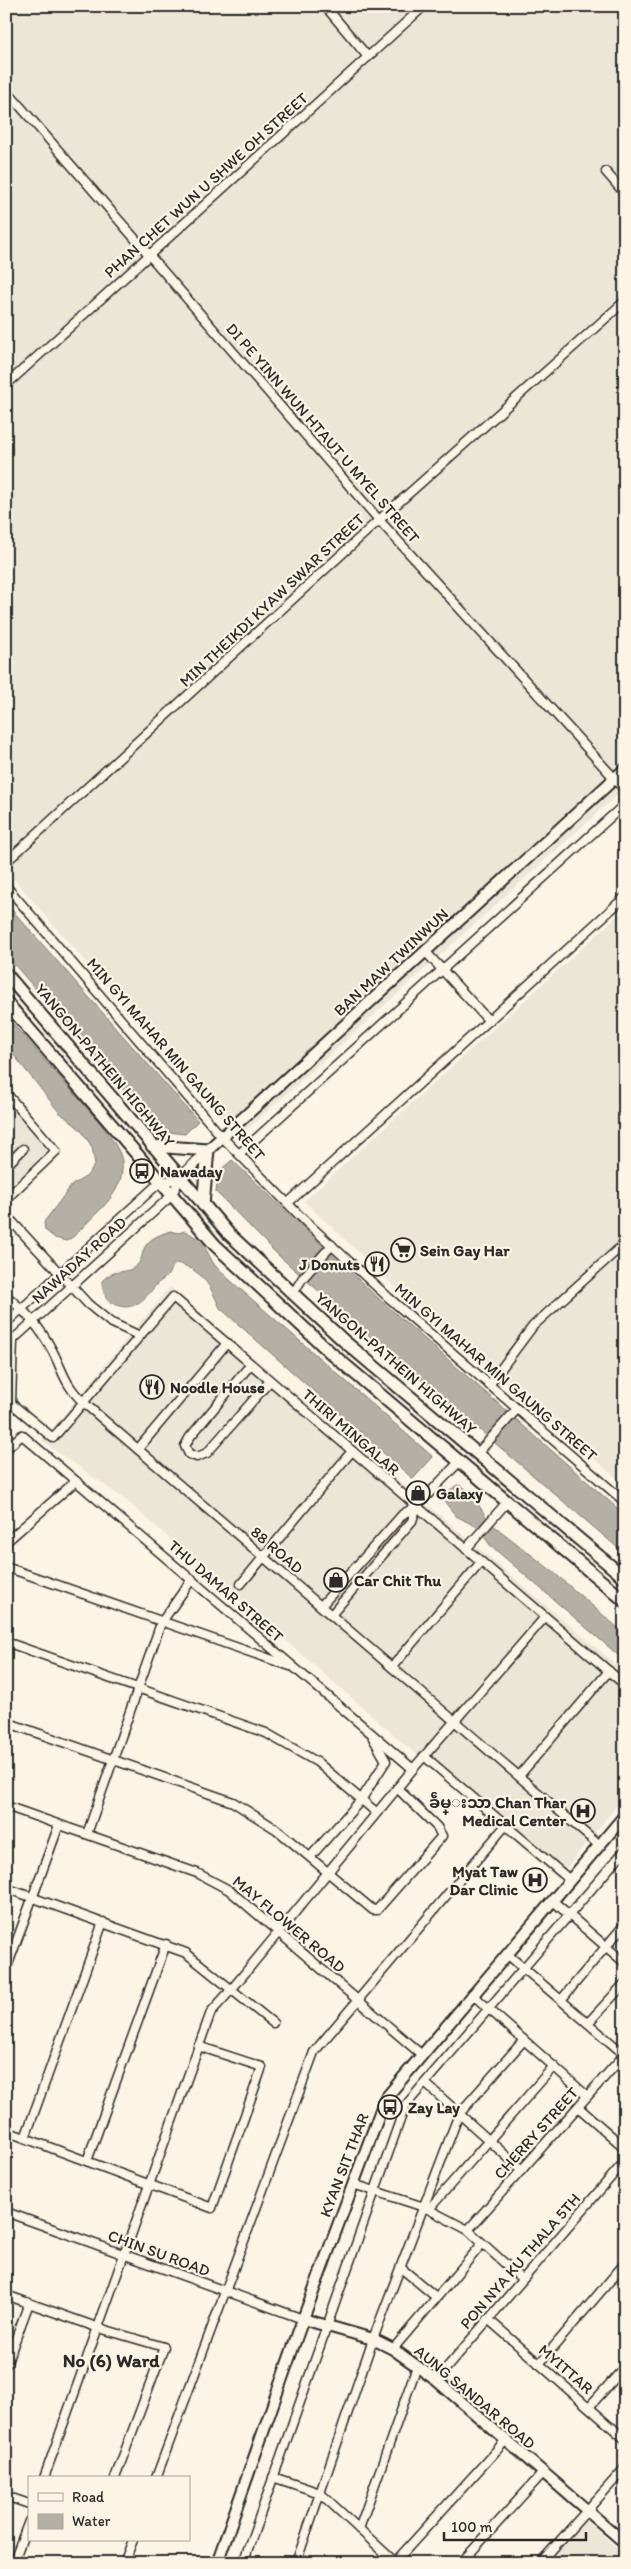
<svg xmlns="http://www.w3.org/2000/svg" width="631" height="2569" viewBox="0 0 631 2569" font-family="Itim,'Noto Sans Myanmar',sans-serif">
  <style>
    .built { fill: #ece6d7 }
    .water { fill: #b4b0a5; stroke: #7d7b74 }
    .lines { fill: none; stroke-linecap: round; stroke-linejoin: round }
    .street-casing { stroke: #2b2b2b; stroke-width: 11 }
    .secondary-casing { stroke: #2b2b2b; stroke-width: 14 }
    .primary-casing { stroke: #2b2b2b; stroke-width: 15 }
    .street { stroke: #fcf5e5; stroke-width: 8 }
    .secondary { stroke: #fcf5e5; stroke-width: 10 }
    .primary { stroke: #fcf5e5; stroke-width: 11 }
    .labels { text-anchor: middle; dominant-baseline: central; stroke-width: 4.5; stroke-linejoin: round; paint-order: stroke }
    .street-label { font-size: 16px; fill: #2b2b2b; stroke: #fcf5e5 }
    .poi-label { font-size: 16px; font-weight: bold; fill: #2b2b2b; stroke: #fcf5e5; text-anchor: start }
    .quarter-label { font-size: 19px; font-weight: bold; fill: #2b2b2b; stroke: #fcf5e5 }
  </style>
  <rect width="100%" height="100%" fill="#fcf5e5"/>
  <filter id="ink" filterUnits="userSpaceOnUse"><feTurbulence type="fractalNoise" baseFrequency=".02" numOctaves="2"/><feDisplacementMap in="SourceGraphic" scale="10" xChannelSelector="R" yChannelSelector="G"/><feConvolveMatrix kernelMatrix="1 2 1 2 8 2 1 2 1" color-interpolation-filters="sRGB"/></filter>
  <g filter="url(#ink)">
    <g class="built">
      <path d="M 6,6 L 625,6 L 625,804 L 617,795 L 238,1138 L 6,870 Z"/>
      <path d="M 625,909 L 625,1485 L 425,1315 L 304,1201 Z"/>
      <path d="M 6,1089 L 64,1153 L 6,1207 Z"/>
      <path d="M 170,1287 L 625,1672 L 625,1795 L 558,1879 L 127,1501 L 42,1441 Z"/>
      <path d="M 585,2520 L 625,2555 L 625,2563 L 547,2563 Z"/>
    </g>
    <g class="water">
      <path d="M 6,903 L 198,1121 L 185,1134 L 159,1131 L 6,955 Z"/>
      <path d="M 6,1016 L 101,1124 C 108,1135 120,1148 122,1161 C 125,1192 99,1210 81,1229 C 76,1234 73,1238 66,1241 L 55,1238 L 45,1230 L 44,1222 L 72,1185 L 87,1176 L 95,1164 L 92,1147 L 81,1130 L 59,1112 L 6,1045 Z"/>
      <path d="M 232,1160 L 379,1299 L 625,1515 L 625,1554 L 358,1326 L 278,1255 L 216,1192 L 218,1172 Z"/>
      <path d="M 170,1231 L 178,1233 L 185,1231 C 206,1242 203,1246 214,1264 C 218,1270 226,1276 231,1281 L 433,1457 L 413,1479 L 220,1308 C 210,1285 202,1270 177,1263 C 171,1267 171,1269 168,1275 C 165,1279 159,1281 156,1285 C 145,1299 133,1313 114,1304 C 105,1300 102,1290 102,1281 C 114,1268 121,1275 133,1268 C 143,1263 141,1253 146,1245 C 152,1237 162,1234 170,1231 Z"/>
      <path d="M 457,1485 C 473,1487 481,1514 493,1525 L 552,1571 L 625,1634 L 625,1661 L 490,1545 L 477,1527 L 456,1516 L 444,1501 L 450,1490 Z"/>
    </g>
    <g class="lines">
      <g class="street-casing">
        <g id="street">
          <path d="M 325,6 L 368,57"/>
          <path d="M 6,90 L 379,520 L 625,790"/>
          <path d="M 606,172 L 625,194"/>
          <path d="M 6,385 L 424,6"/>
          <path d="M 6,862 L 379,520 L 625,301"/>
          <path d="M 6,886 L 222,1137 L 304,1220 L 389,1298 L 625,1502"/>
          <path d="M 425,951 L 489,1021"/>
          <path d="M 6,1093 L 56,1151 L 6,1199"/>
          <path d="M 239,1154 L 625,804"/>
          <path d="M 6,1166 L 23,1149"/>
          <path d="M 288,1203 L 625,897"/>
          <path d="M 6,1215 L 88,1304 L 110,1322 L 140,1336"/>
          <path d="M 293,1294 L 302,1279 L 332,1245"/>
          <path d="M 6,1296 C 26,1311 40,1327 52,1350 C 64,1373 64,1384 84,1403 L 600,1846"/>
          <path d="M 6,1323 L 160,1182 L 180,1179"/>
          <path d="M 6,1346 L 171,1196 L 180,1179"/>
          <path d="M 251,1364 L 190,1437 L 185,1446 L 189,1454 L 197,1457 L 207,1453 L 270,1381"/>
          <path d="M 489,1385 L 533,1326 L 625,1243"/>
          <path d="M 6,1399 L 53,1438 L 173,1297 L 625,1685"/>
          <path d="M 11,1403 L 13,1340"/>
          <path d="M 6,1449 L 22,1435 L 413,1769"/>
          <path d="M 138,1449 L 227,1343"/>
          <path d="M 477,1454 L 517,1409"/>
          <path d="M 417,1506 L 459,1462"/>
          <path d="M 6,1542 L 76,1481"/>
          <path d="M 466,1549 L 507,1502"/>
          <path d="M 6,1567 L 290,1666"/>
          <path d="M 241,1584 L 352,1451"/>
          <path d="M 321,1606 L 403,1514 L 417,1506 L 412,1521 L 331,1615"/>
          <path d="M 6,1642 L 266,1733 L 317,1762 L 376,1812"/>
          <path d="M 392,1667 L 481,1562"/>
          <path d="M 6,1722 L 233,1802 L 276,1829 L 373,1910 L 377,1910 L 442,1836 L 437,1827 L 397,1788"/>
          <path d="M 424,1756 L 570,1880"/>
          <path d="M 519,1776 L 609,1671"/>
          <path d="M 6,1806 L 197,1873 L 229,1890 L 422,2055"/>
          <path d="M 87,1834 L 161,1623 L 192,1579"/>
          <path d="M 311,1856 L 361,1800 L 386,1761 L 373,1738"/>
          <path d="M 6,1888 L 186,1953 L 273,2023"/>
          <path d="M 553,1901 L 625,1963"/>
          <path d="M 507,1954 L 625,2055"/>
          <path d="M 6,1970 L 59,1825"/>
          <path d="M 472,1994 L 587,2096"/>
          <path d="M 561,2000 L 625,1924"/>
          <path d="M 588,2023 L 625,1983"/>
          <path d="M 425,2083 L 522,2170"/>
          <path d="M 578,2107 L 625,2148"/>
          <path d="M 6,2131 L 212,2208 L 262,2067 L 198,2046"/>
          <path d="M 25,2138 L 103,1922"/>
          <path d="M 87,2161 L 166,1944"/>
          <path d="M 353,2184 L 424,2207 L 468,2230 L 522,2279"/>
          <path d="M 429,2209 L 554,2066"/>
          <path d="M 6,2212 L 303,2319"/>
          <path d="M 468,2230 L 625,2054"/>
          <path d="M 401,2268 L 436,2297"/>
          <path d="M 6,2295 L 99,2328 L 164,2347 L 115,2478"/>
          <path d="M 488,2319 L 625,2439"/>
          <path d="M 393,2349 L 482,2244"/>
          <path d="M 539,2364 L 625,2263"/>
          <path d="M 6,2365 L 29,2303"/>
          <path d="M 436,2380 L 625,2161"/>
          <path d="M 589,2407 L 625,2367"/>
          <path d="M 273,2477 L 320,2493 L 396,2563"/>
          <path d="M 44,2478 L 211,2012 L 231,1990 L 413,1769 L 545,1617"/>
          <path d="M 156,2478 L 314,2052 L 506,1825"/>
          <path d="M 6,2496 L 29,2504"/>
          <path d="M 359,2529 L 417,2366"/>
          <path d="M 395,2562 L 505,2441"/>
          <path d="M 13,2563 L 29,2521"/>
          <path d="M 124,2563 L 133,2540"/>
          <path d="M 243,2563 L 405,2106 L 625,1850"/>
          <path d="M 296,2563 L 373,2339 L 459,2114 L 524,2040"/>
          <path d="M 461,2563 L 542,2474"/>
          <path d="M 540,2563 L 625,2468"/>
        </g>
      </g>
      <g class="secondary-casing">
        <g id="secondary">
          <path d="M 180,1179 L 208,1150 L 625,769"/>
          <path d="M 303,2319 L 373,2339 L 393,2349 L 436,2380 L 625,2543"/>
          <path d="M 217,2563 L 303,2319 L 385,2099 L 625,1815"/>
        </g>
      </g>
      <g class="primary-casing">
        <g id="primary">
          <path d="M 6,974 L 228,1233 L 344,1341 L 625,1578"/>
          <path d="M 6,1002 L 215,1245 L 332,1354 L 625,1601"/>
          <path d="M 152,1146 L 208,1150 L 203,1205"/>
        </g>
      </g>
      <use href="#street" class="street"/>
      <use href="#secondary" class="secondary"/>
      <use href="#primary" class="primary"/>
    </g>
  </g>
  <defs>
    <g id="bus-ring" transform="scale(1.25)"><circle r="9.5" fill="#fcf5e5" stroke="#2b2b2b" stroke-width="1.5"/><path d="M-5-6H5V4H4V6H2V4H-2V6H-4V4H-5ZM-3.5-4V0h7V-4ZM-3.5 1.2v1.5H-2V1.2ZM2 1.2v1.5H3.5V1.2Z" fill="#2b2b2b"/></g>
    <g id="supermarket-ring" transform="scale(1.25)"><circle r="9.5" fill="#fcf5e5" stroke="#2b2b2b" stroke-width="1.5"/><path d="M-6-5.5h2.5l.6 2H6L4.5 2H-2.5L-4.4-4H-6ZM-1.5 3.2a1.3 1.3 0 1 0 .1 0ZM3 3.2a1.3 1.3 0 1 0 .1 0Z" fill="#2b2b2b"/></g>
    <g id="restaurant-ring" transform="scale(1.25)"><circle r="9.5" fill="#fcf5e5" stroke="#2b2b2b" stroke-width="1.5"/><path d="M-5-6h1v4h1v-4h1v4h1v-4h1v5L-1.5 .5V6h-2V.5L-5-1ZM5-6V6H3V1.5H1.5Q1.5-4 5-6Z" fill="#2b2b2b"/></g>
    <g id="shop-ring" transform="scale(1.25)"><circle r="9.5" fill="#fcf5e5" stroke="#2b2b2b" stroke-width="1.5"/><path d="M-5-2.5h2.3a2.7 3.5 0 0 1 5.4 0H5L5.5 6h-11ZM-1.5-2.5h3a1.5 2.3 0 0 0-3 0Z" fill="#2b2b2b"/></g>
    <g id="hospital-ring" transform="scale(1.25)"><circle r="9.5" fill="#fcf5e5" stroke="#2b2b2b" stroke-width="1.5"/><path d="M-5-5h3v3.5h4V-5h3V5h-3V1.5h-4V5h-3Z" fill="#2b2b2b"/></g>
  </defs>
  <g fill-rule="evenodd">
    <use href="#bus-ring" x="142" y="1171"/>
    <use href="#supermarket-ring" x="403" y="1250"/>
    <use href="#restaurant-ring" x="377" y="1264"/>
    <use href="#restaurant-ring" x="152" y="1387"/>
    <use href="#shop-ring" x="418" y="1493"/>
    <use href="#shop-ring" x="336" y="1580"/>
    <use href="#hospital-ring" x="583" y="1811"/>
    <use href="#hospital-ring" x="535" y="1880"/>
    <use href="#bus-ring" x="390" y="2107"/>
  </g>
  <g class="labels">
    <g class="street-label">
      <text transform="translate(206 185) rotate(-42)">PHAN CHET WUN U SHWE OH STREET</text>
      <text transform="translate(323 433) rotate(49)">DI PE YINN WUN HTAUT U MYEL STREET</text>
      <text transform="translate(272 600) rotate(-43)">MIN THEIKDI KYAW SWAR STREET</text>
      <text transform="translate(391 962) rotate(-43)">BAN MAW TWINWUN</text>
      <text transform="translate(176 1059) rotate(49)">MIN GYI MAHAR MIN GAUNG STREET</text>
      <text transform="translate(105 1065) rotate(50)">YANGON-PATHEIN HIGHWAY</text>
      <text transform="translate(79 1260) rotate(-42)">NAWADAY ROAD</text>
      <text transform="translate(396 1363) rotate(41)">YANGON-PATHEIN HIGHWAY</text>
      <text transform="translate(496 1372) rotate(41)">MIN GYI MAHAR MIN GAUNG STREET</text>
      <text transform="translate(351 1432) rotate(41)">THIRI MINGALAR</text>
      <text transform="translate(277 1550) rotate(41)">88 ROAD</text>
      <text transform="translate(226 1591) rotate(41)">THU DAMAR STREET</text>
      <text transform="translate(289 1924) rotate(40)">MAY FLOWER ROAD</text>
      <text transform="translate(536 2133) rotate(-48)">CHERRY STREET</text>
      <text transform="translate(344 2165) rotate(-69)">KYAN SIT THAR</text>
      <text transform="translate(159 2253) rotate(20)">CHIN SU ROAD</text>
      <text transform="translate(520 2261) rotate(-49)">PON NYA KU THALA 5TH</text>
      <text transform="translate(566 2369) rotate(41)">MYITTAR</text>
      <text transform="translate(475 2397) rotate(40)">AUNG SANDAR ROAD</text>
    </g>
    <g class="poi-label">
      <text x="160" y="1171">Nawaday</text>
      <text x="420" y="1250">Sein Gay Har</text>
      <text x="360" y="1264" text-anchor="end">J Donuts</text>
      <text x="170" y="1387">Noodle House</text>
      <text x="436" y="1493">Galaxy</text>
      <text x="354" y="1580">Car Chit Thu</text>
      <text x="566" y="1802" text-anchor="end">ခဵမ္းသာ Chan Thar<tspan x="566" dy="18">Medical Center</tspan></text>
      <text x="518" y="1871" text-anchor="end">Myat Taw<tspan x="518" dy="18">Dar Clinic</tspan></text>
      <text x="408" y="2107">Zay Lay</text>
    </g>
    <g class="quarter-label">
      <text x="111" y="2360">No (6) Ward</text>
    </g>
  </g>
  <rect width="631" height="2569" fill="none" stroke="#fcf5e5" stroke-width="25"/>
  <rect x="12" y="12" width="606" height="2544" fill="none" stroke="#2b2b2b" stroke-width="2" filter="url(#ink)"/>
  <rect x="28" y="2476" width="162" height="65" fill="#fcf5e5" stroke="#a8a49b"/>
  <rect x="38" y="2493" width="25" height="8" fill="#fcf5e5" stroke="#a8a49b"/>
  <text x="72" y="2502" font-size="15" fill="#2b2b2b">Road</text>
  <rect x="38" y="2514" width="25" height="15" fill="#b4b0a5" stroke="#a8a49b"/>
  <text x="72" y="2526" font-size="15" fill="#2b2b2b">Water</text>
  <path d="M444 2532v8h142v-8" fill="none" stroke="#2b2b2b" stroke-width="2.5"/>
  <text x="451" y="2532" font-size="15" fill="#2b2b2b" stroke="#fcf5e5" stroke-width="4" paint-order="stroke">100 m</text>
</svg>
